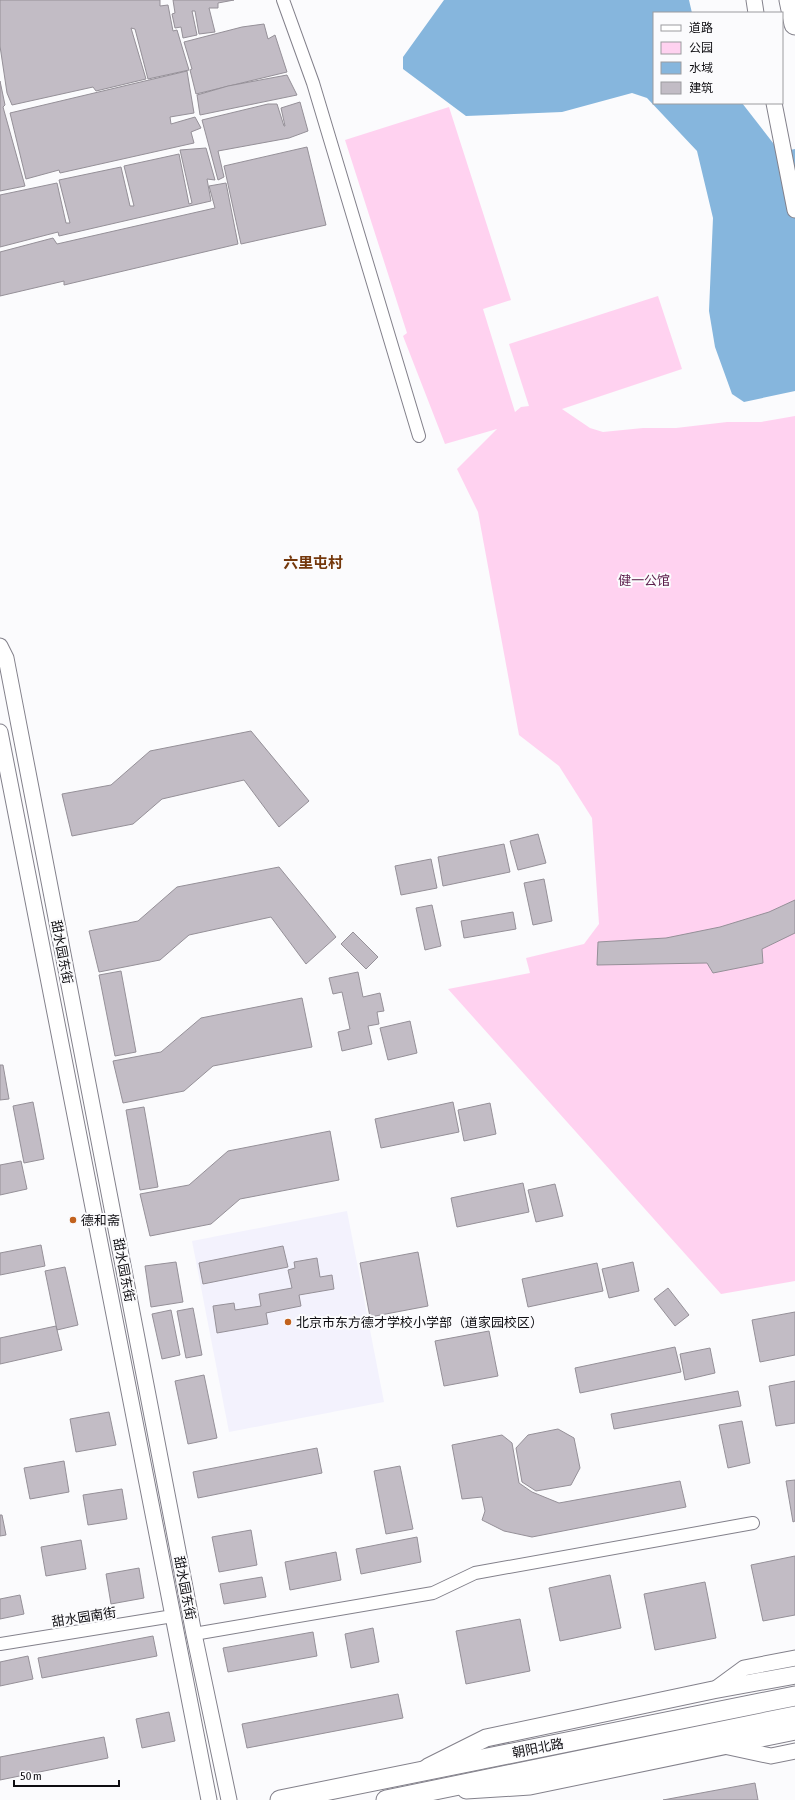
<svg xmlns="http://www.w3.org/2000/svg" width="795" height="1800" viewBox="0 0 795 1800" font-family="'Asap Condensed','Noto Sans SC',sans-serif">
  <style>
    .built { fill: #f3f2fd }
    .green { fill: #ffd2f0 }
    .water { fill: #86b6dd }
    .building { fill: #c2bcc5; stroke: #959098 }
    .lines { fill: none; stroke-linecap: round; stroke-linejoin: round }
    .minor-casing { stroke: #83818b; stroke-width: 14 }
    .tertiary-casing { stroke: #83818b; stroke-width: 17 }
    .secondary-casing { stroke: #83818b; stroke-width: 19 }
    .primary-casing { stroke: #83818b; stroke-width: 21 }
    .trunk-casing { stroke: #83818b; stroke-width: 23 }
    .minor { stroke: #fff; stroke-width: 12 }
    .tertiary { stroke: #fff; stroke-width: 15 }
    .secondary { stroke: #fff; stroke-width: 17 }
    .primary { stroke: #fff; stroke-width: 19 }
    .trunk { stroke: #fff; stroke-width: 21 }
    .poi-dot { fill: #c2621e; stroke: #fbfbfd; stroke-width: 1.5 }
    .labels { text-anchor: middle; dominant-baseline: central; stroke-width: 4; stroke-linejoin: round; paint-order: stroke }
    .park-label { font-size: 13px; fill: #5a1d4a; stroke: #fbfbfd }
    .street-label { font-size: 13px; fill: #0e0d11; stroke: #fbfbfd }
    .poi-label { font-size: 13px; fill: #0e0d11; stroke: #fbfbfd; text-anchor: start }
    .quarter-label { font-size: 15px; font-weight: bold; fill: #74370b; stroke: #fbfbfd }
  </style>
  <rect width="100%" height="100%" fill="#fbfbfd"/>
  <path class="built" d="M 347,1211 L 384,1402 L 229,1432 L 192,1241 Z"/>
  <path class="green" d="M 449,107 L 511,300 L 483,309 L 515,412 L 521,407 L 529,406 L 509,344 L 658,296 L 682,369 L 562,409 L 590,428 L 603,432 L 643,428 L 676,428 L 727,422 L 761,422 L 795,416 L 795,1281 L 721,1294 L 448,989 L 530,973 L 526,958 L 584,944 L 599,924 L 592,818 L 559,766 L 519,735 L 478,512 L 457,469 L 497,429 L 445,444 L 403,336 L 407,333 L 345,140 Z"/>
  <path class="water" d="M 444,0 L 689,0 L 692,13 L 654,13 L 654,103 L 742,103 L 780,152 L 795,149 L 795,391 L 744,402 L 732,394 L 715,347 L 709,311 L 713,218 L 697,151 L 647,98 L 632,93 L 562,112 L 466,116 L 403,69 L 403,57 Z"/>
  <g class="building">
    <path d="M 0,0 L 160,0 L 160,6 L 168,5 L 173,31 L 177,30 L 189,70 L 148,79 L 135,29 L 131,28 L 146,79 L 96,91 L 93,87 L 12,105 L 7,93 L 0,46 Z"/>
    <path d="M 173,0 L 234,0 L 218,3 L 218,8 L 209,8 L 215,32 L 199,34 L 195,11 L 192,11 L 197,35 L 183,38 L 181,27 L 175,28 L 172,14 L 175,13 Z"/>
    <path d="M 264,24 L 268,39 L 275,35 L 287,72 L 196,94 L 190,70 L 192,69 L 184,42 L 242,27 Z"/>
    <path d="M 187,71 L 194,113 L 170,117 L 171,124 L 195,117 L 201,128 L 191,132 L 194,143 L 60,173 L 59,170 L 26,179 L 10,113 Z"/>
    <path d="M 287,75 L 297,95 L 200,115 L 197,95 L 228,86 Z"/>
    <path d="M 0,81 L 5,105 L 3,107 L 25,186 L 0,191 Z"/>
    <path d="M 300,102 L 308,131 L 289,138 L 218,151 L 224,177 L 218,180 L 202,120 L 268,104 L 277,104 L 284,126 L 285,126 L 281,108 Z"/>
    <path d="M 307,147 L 326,225 L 241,244 L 224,166 Z"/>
    <path d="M 206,148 L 215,180 L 207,179 L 211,201 L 59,236 L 58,232 L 0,247 L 0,195 L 57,183 L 66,223 L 70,223 L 59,180 L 121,167 L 130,206 L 134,206 L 124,166 L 179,154 L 189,204 L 192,203 L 180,150 Z"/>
    <path d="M 226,183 L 238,244 L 64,285 L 64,281 L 0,296 L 0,252 L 53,238 L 57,244 L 215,208 L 209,186 Z"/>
    <path d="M 251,731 L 309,801 L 279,827 L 244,780 L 162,799 L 133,824 L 72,836 L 62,794 L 111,785 L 150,751 Z"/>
    <path d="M 538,834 L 546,863 L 518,870 L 510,841 Z"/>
    <path d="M 504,844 L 510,872 L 443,886 L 438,857 Z"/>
    <path d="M 431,859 L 437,888 L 401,895 L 395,866 Z"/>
    <path d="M 279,867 L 336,937 L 306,964 L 271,917 L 189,935 L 160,960 L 99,972 L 89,931 L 138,921 L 177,887 Z"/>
    <path d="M 544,879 L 552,921 L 533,925 L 524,883 Z"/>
    <path d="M 795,900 L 795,933 L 762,949 L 763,963 L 713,973 L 707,963 L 597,965 L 598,942 L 666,938 L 720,927 L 769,912 Z"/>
    <path d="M 432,905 L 441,946 L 425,950 L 416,908 Z"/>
    <path d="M 513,912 L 516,929 L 464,938 L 461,921 Z"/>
    <path d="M 353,932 L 378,957 L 366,969 L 341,944 Z"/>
    <path d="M 121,971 L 136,1052 L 115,1056 L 99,975 Z"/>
    <path d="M 358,972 L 363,997 L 380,993 L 384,1011 L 377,1012 L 379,1024 L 368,1026 L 372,1044 L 342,1051 L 338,1032 L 350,1029 L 342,992 L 333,994 L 329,978 Z"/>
    <path d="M 302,998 L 312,1047 L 213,1066 L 184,1091 L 123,1103 L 113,1061 L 161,1052 L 201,1018 Z"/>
    <path d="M 410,1021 L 417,1053 L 388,1060 L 380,1028 Z"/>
    <path d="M 0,1065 L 3,1065 L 9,1099 L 0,1100 Z"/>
    <path d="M 33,1102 L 44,1159 L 24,1163 L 13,1106 Z"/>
    <path d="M 453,1102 L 459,1132 L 381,1148 L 375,1119 Z"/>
    <path d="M 490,1103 L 496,1134 L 464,1141 L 458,1110 Z"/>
    <path d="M 144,1107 L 158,1187 L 140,1190 L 126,1110 Z"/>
    <path d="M 330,1131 L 339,1180 L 240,1199 L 211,1224 L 150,1236 L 140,1194 L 189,1185 L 228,1151 Z"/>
    <path d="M 21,1161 L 27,1189 L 0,1195 L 0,1165 Z"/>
    <path d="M 523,1183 L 529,1212 L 457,1227 L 451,1198 Z"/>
    <path d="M 555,1184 L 563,1216 L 536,1222 L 528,1190 Z"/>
    <path d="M 41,1245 L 45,1266 L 0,1275 L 0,1253 Z"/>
    <path d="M 283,1246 L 288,1267 L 203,1284 L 199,1263 Z"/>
    <path d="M 418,1252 L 428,1306 L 370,1317 L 360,1263 Z"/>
    <path d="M 317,1258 L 320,1277 L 332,1275 L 334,1289 L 299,1295 L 301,1306 L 266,1313 L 268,1324 L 217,1333 L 213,1306 L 234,1303 L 235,1310 L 261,1306 L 259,1294 L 292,1288 L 288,1270 L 295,1268 L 294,1262 Z"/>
    <path d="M 176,1262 L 183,1302 L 151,1307 L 145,1266 Z"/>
    <path d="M 633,1262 L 639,1291 L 609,1298 L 602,1269 Z"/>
    <path d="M 597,1263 L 603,1291 L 528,1307 L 522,1279 Z"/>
    <path d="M 65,1267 L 78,1325 L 57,1330 L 45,1271 Z"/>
    <path d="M 668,1288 L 689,1315 L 675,1326 L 654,1299 Z"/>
    <path d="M 193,1308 L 202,1355 L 186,1358 L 177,1311 Z"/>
    <path d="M 171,1310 L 180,1355 L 162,1359 L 152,1314 Z"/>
    <path d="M 795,1312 L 795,1355 L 760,1362 L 752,1320 Z"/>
    <path d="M 56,1326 L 62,1350 L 0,1364 L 0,1338 Z"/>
    <path d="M 489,1331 L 498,1376 L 444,1386 L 435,1341 Z"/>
    <path d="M 675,1347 L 681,1372 L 580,1393 L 575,1368 Z"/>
    <path d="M 710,1348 L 715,1373 L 685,1380 L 680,1354 Z"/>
    <path d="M 204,1375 L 217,1438 L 188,1444 L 175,1381 Z"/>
    <path d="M 795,1381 L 795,1423 L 776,1426 L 769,1386 Z"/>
    <path d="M 738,1391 L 741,1406 L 614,1429 L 611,1414 Z"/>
    <path d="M 109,1412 L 116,1445 L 76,1452 L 70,1419 Z"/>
    <path d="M 742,1421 L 750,1463 L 728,1468 L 719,1425 Z"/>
    <path d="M 558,1429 L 574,1438 L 580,1468 L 571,1485 L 536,1491 L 522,1482 L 516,1448 L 528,1435 Z"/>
    <path d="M 502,1435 L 512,1443 L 519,1483 L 532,1492 L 559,1503 L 680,1481 L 686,1507 L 532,1537 L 504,1531 L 482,1520 L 485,1511 L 482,1497 L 462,1499 L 452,1445 Z"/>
    <path d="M 317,1448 L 322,1473 L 198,1498 L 193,1472 Z"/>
    <path d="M 64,1461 L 69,1492 L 30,1499 L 24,1468 Z"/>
    <path d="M 400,1466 L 413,1529 L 386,1534 L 374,1471 Z"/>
    <path d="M 795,1480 L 795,1521 L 793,1522 L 786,1481 Z"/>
    <path d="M 122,1489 L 127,1519 L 88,1525 L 83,1495 Z"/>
    <path d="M 0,1515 L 2,1515 L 6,1535 L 0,1536 Z"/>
    <path d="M 251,1530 L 257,1565 L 219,1572 L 212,1537 Z"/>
    <path d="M 417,1537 L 421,1562 L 361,1574 L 356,1549 Z"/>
    <path d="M 81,1540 L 86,1569 L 46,1576 L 41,1547 Z"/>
    <path d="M 336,1552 L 341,1580 L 290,1590 L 285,1562 Z"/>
    <path d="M 795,1556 L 795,1615 L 763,1621 L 751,1565 Z"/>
    <path d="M 139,1568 L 144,1598 L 111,1604 L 106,1574 Z"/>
    <path d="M 610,1575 L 621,1628 L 560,1641 L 549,1588 Z"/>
    <path d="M 262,1577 L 266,1597 L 224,1604 L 220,1584 Z"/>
    <path d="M 705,1582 L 716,1638 L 655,1650 L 644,1594 Z"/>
    <path d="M 20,1595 L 24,1614 L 0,1619 L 0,1599 Z"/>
    <path d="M 520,1619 L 530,1671 L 466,1684 L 456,1631 Z"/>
    <path d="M 373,1628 L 379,1662 L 351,1668 L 345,1634 Z"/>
    <path d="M 313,1632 L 317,1656 L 228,1672 L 223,1648 Z"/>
    <path d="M 153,1636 L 157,1656 L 42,1678 L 38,1658 Z"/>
    <path d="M 28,1656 L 33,1679 L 0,1686 L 0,1662 Z"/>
    <path d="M 398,1694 L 403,1718 L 247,1748 L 242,1724 Z"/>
    <path d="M 169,1712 L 175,1741 L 142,1748 L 136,1719 Z"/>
    <path d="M 104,1737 L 108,1758 L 0,1780 L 0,1757 Z"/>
    <path d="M 755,1783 L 758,1800 L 663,1800 Z"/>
  </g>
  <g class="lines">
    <g class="minor-casing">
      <g id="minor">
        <path d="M 283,0 L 313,83 L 419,436"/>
        <path d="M 194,1634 L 433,1593 L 475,1573 L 753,1523"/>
        <path d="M 0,1644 L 173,1616"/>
      </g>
    </g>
    <g class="tertiary-casing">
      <g id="tertiary">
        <path d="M 754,0 L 756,13"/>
        <path d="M 774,103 L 795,210"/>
        <path d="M 0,646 L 6,658 L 194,1634 L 229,1800"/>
        <path d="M 0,732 L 209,1800"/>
        <path d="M 714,1690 L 744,1668 L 795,1658"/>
        <path d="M 724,1746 L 771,1756 L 795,1751"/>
      </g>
    </g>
    <g class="secondary-casing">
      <g id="secondary">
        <path d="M 428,1767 L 486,1738 L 713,1690 L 795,1675"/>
        <path d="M 466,1790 L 530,1786 L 795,1731"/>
      </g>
    </g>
    <g class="primary-casing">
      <g id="primary">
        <path d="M 280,1800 L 795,1696"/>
        <path d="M 386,1800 L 795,1716"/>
      </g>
    </g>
    <g class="trunk-casing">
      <path id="trunk" d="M 790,0 L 795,24"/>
    </g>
    <use href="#minor" class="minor"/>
    <use href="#tertiary" class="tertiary"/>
    <use href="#secondary" class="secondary"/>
    <use href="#primary" class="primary"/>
    <use href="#trunk" class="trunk"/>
  </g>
  <g class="poi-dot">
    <circle cx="73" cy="1220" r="4"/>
    <circle cx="288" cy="1322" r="4"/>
  </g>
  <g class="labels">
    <g class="park-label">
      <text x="644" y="580">健一公馆</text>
    </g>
    <g class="street-label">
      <text transform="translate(62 952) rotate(79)">甜水园东街</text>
      <text transform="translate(124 1270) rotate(79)">甜水园东街</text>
      <text transform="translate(185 1588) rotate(79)">甜水园东街</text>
      <text transform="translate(84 1617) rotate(-9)">甜水园南街</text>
      <text transform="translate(538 1748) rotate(-11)">朝阳北路</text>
    </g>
    <g class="poi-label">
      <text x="81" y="1220">德和斋</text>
      <text x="296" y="1322">北京市东方德才学校小学部（道家园校区）</text>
    </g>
    <g class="quarter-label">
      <text x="313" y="562">六里屯村</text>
    </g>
  </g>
  <rect x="653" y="12" width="130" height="92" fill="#fbfbfd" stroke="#9c9c9f"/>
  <rect x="661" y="25" width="20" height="6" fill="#ffffff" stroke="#9c9c9f"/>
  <text x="689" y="32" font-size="12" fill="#0e0d11">道路</text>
  <rect x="661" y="42" width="20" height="12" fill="#ffd2f0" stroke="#9c9c9f"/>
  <text x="689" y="52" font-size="12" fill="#0e0d11">公园</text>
  <rect x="661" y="62" width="20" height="12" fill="#86b6dd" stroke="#9c9c9f"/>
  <text x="689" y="72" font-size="12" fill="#0e0d11">水域</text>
  <rect x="661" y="82" width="20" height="12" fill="#c2bcc5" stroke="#9c9c9f"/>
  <text x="689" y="92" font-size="12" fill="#0e0d11">建筑</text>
  <path d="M14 1780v6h105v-6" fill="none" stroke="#0e0d11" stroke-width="2"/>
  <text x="20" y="1780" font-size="12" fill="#0e0d11" stroke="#fbfbfd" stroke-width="3" paint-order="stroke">50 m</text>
</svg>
